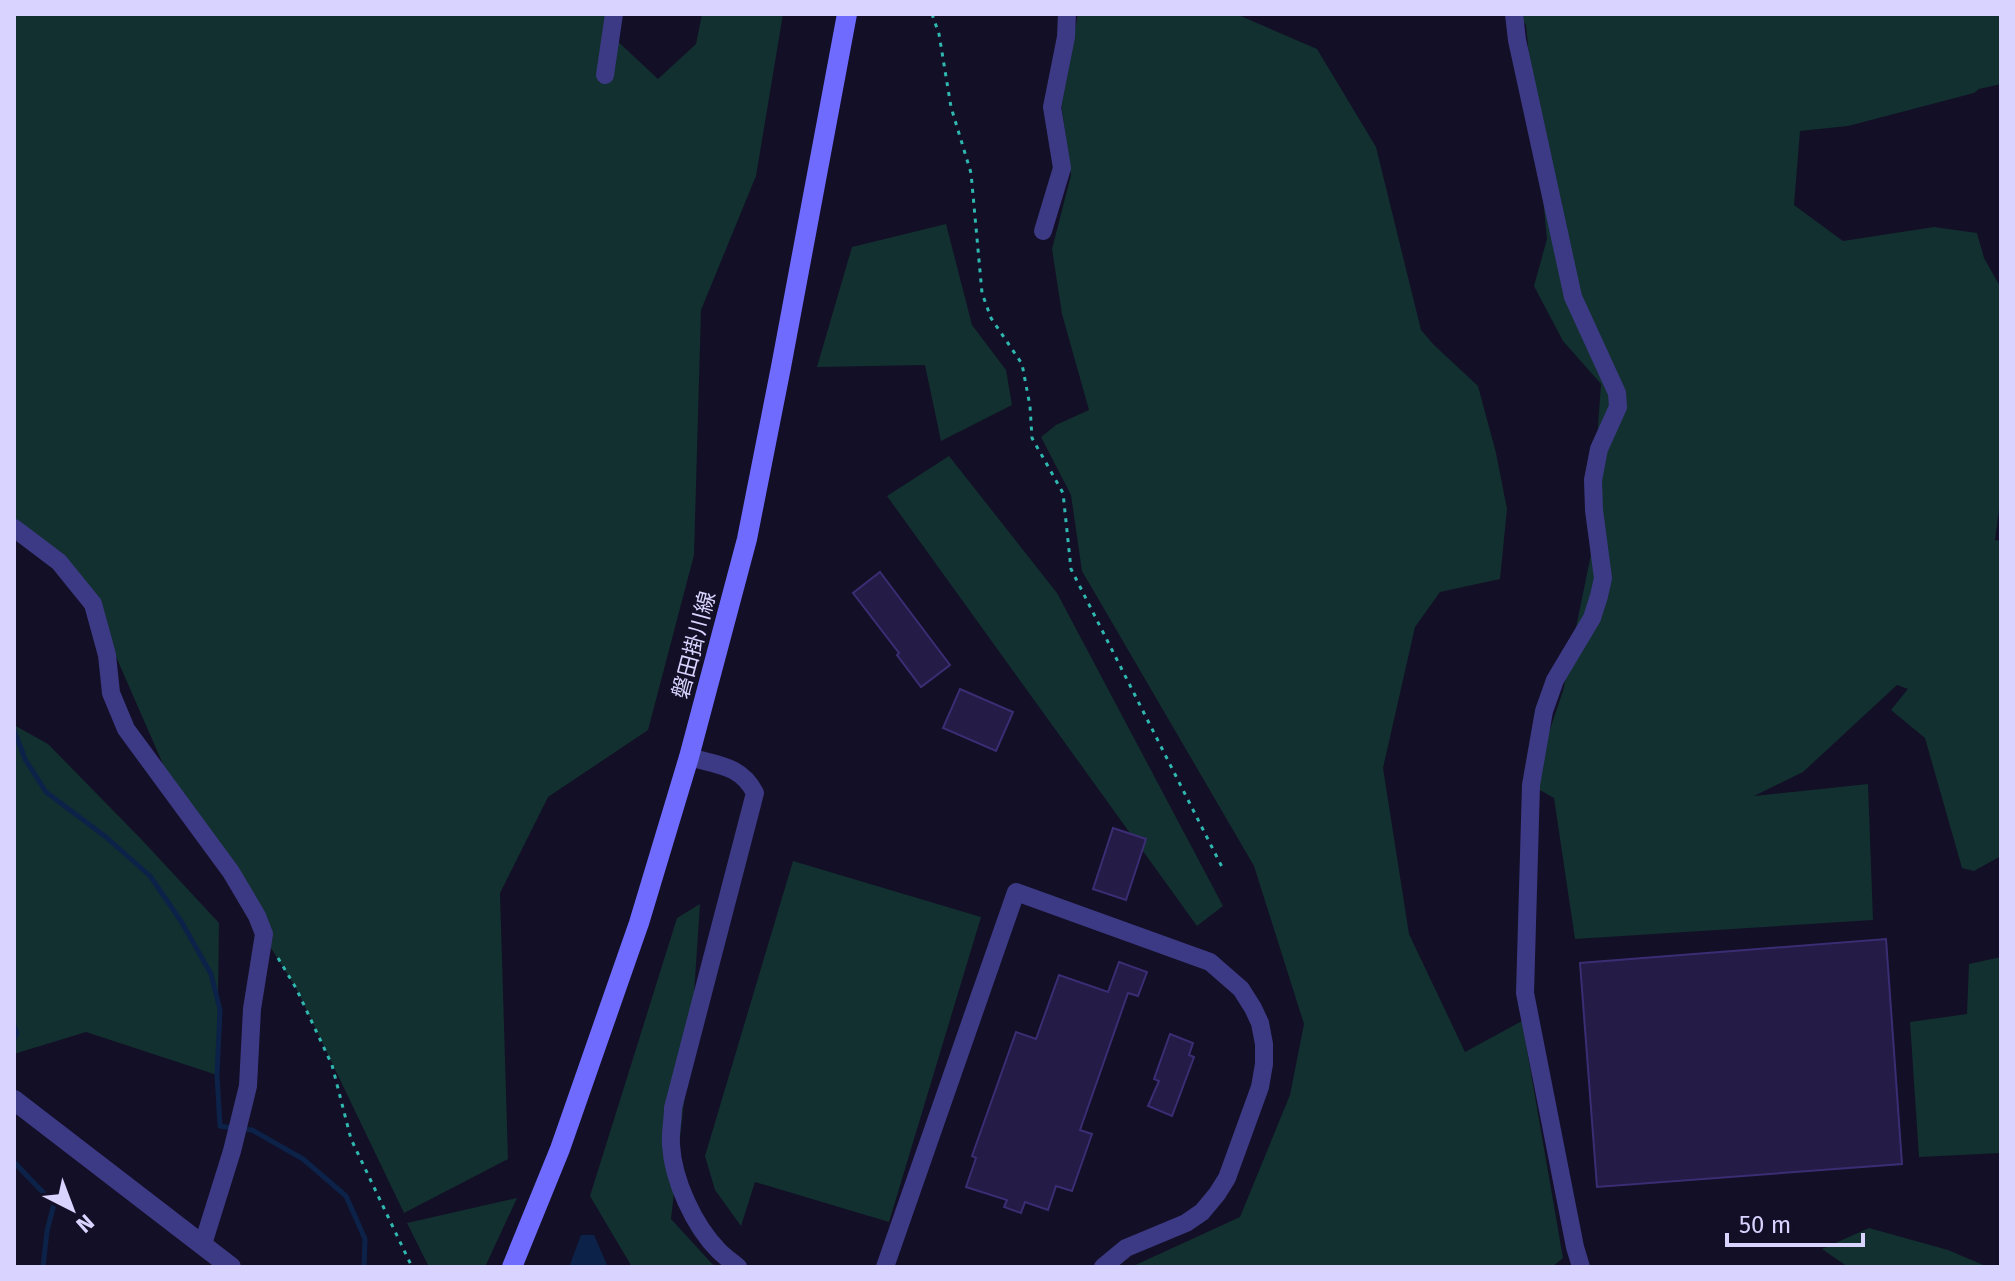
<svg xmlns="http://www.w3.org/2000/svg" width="2015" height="1281" viewBox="0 0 2015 1281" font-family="'Fira Sans','Noto Sans JP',sans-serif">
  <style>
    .green { fill: #12302f }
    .water { fill: #0c2248 }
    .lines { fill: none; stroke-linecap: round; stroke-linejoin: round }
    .stream { stroke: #0c2248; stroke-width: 5 }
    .building { fill: #241b47; stroke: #3b2d73; stroke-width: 2 }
    .path { stroke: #2fb8b0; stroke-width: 3; stroke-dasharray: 4 6; stroke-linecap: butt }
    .minor { stroke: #3d3a85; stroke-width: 18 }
    .tertiary { stroke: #3d3a85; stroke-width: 20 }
    .secondary { stroke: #6f6bff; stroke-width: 20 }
    .labels { text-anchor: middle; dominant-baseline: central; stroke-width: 8; stroke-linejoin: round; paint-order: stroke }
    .street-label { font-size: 22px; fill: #d9d4ff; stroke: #130f26 }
  </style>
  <rect width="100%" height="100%" fill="#130f26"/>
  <g class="green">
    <path d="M 14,14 L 616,14 L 611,35 L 658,79 L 696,44 L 702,14 L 783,14 L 756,176 L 701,310 L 694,555 L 648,730 L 548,797 L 500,893 L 508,1159 L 404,1213 L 296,988 L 180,803 L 93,604 L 14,531 Z"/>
    <path d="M 1078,14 L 1236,14 L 1317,49 L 1376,147 L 1421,330 L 1434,345 L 1478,386 L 1496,453 L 1507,509 L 1500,579 L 1440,592 L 1415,627 L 1383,768 L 1409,934 L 1465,1052 L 1522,1021 L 1563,1258 L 1552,1267 L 1131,1267 L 1240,1217 L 1290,1095 L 1304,1024 L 1254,866 L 1082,571 L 1071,495 L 1041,437 L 1056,425 L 1089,410 L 1062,314 L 1052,249 L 1071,175 L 1061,104 Z"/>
    <path d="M 1517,14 L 2001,14 L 2001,84 L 1979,89 L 1974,93 L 1848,126 L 1800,131 L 1794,205 L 1843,241 L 1934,227 L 1977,233 L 1984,258 L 2001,288 L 2001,494 L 1995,540 L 2001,541 L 2001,856 L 1974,871 L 1962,868 L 1925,738 L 1891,710 L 1908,689 L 1897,685 L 1803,772 L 1754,796 L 1868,784 L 1873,920 L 1575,939 L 1554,798 L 1531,785 L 1563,691 L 1596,530 L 1593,497 L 1601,384 L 1563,341 L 1534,286 L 1547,239 L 1526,25 Z"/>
    <path d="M 946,224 L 972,325 L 1006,370 L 1012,405 L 941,441 L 925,365 L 817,367 L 852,247 Z"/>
    <path d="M 949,456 L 1057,593 L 1223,906 L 1197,926 L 887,496 Z"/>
    <path d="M 14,725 L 48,744 L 141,839 L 219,923 L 217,1075 L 86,1032 L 14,1054 Z"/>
    <path d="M 793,861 L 981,917 L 889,1222 L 755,1182 L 741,1226 L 715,1190 L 705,1156 Z"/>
    <path d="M 700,904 L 691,1039 L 671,1219 L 715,1267 L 632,1267 L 590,1196 L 677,918 Z"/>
    <path d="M 2001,957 L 2001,1153 L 1919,1157 L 1910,1022 L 1967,1014 L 1969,964 Z"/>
    <path d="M 517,1198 L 485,1267 L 429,1267 L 407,1223 Z"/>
    <path d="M 1869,1228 L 1948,1250 L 1988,1267 L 1848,1267 L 1822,1249 Z"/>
  </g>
  <path class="water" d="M 581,1235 L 594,1235 L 608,1267 L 569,1267 Z"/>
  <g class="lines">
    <g class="stream">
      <path d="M 14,730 L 25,759 L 46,792 L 106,837 L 150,876 L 181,921 L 211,974 L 220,1010 L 217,1075 L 220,1126 L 233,1128"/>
      <path d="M 14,1026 L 17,1033 L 14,1039"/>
      <path d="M 243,1129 L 252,1130 L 303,1159 L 346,1196 L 365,1239 L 364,1267"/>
      <path d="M 14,1162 L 54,1204 L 47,1231 L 43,1267"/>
    </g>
  </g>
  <g class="building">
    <path d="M 880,572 L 950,665 L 921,687 L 897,655 L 899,653 L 853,593 Z"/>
    <path d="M 960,689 L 1013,712 L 996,751 L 943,728 Z"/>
    <path d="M 1113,828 L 1146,839 L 1126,900 L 1093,889 Z"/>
    <path d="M 1886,939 L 1902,1164 L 1597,1187 L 1580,963 Z"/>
    <path d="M 1119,962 L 1147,972 L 1138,996 L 1128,993 L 1080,1130 L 1092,1134 L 1072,1191 L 1056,1186 L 1048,1210 L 1025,1202 L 1021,1213 L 1004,1207 L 1007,1200 L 966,1187 L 976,1158 L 972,1156 L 1016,1032 L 1036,1039 L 1059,975 L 1108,992 Z"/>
    <path d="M 1170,1034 L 1193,1043 L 1189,1055 L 1194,1057 L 1172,1116 L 1148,1106 L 1159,1081 L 1154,1079 Z"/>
  </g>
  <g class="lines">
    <g class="path">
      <path d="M 932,14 L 939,34 L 951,107 L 971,173 L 982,293 L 991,318 L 1022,364 L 1030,406 L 1032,438 L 1063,493 L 1071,569 L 1222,867"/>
      <path d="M 278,958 L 296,988 L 332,1065 L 351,1139 L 412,1267"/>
    </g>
    <g class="minor">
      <path d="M 1514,14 L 1517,40 L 1573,297 L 1617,393 L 1618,407 L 1599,449 L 1593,480 L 1594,510 L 1603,578 L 1599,596 L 1592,618 L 1555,680 L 1544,711 L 1531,785 L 1525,993 L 1575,1247 L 1581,1267"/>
      <path d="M 605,75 L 614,14"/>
      <path d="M 1043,231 L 1062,168 L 1052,107 L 1066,37 L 1067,14"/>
      <path d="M 14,528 L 59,562 L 93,604 L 107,655 L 111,693 L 126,729 L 231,872 L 257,916 L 264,934 L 252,1009 L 248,1086 L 232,1151 L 203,1244"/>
      <path d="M 689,757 C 717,765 741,765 755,793 L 673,1108 C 673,1120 670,1133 671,1145 C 673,1180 694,1226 719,1251 C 725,1257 732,1262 738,1267"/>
      <path d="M 885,1267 L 1016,892 L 1210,962 L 1241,989 L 1253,1008 L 1260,1023 L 1264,1044 L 1264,1064 L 1260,1087 L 1227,1178 L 1217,1194 L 1202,1212 L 1186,1223 L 1126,1248 L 1103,1267"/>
    </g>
    <path class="tertiary" d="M 14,1100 L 231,1267"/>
    <path class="secondary" d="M 512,1267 L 560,1149 L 639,923 L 689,757 L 747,539 L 781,367 L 847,14"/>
  </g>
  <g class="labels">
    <g class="street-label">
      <text transform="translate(694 645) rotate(-75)">磐田掛川線</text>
    </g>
  </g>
  <rect width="2015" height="1281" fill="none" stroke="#d9d4ff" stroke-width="32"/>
  <g transform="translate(72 1209) rotate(138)" stroke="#130f26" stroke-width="6" paint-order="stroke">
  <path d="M0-6L14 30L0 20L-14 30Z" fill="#d9d4ff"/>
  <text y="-12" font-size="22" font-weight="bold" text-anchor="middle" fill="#d9d4ff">N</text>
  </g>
  <path d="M1727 1233v12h136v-12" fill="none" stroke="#d9d4ff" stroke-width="4"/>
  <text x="1739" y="1233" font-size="24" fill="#d9d4ff" stroke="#130f26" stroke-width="6" paint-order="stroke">50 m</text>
</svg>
